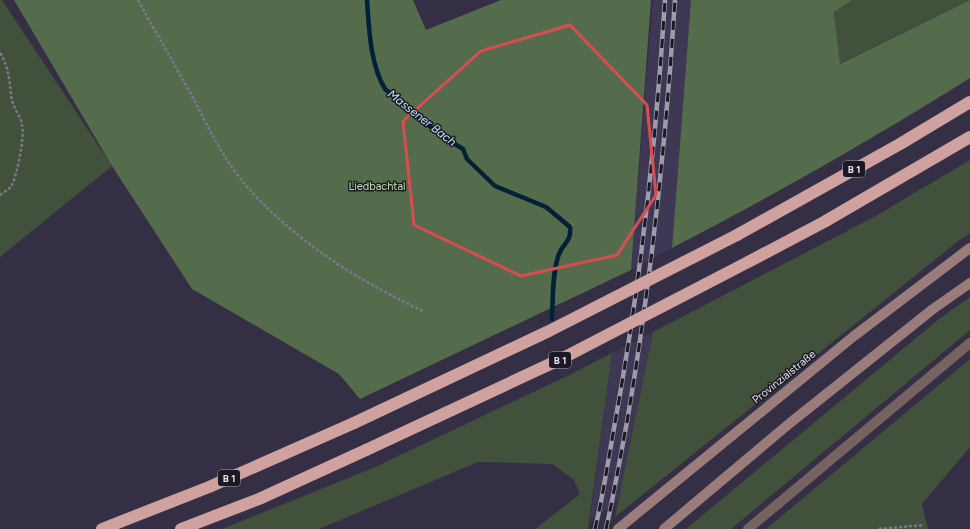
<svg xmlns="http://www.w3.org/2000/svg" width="970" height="529" viewBox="0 0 970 529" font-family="Figtree,sans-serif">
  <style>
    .built { fill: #3f3855 }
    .green { fill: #41513c }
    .forest { fill: #546b4c }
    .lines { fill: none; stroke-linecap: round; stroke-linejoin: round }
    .stream { stroke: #012137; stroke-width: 4.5 }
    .path { stroke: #7c788b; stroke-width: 2.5; stroke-dasharray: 3 2; stroke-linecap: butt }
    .street { stroke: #766261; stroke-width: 10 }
    .secondary { stroke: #9a7c7a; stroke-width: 10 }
    .highway { stroke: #d0a29f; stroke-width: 12 }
    .rail-casing { stroke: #9f9bad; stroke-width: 4.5 }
    .rail { stroke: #1c1924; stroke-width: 3; stroke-dasharray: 9; stroke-linecap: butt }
    .highway-bridge { stroke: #d0a29f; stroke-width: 12 }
    .marked { fill: none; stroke: #d94d50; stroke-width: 3; stroke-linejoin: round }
    .labels { text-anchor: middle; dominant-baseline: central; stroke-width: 3; stroke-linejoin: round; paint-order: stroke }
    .shield { fill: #1c1924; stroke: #a9a6b4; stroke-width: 1 }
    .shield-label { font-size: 10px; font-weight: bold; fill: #e5e2f1 }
    .park-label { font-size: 11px; fill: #b9e3ac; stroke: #1c1924 }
    .street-label { font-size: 11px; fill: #e5e2f1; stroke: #1c1924 }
    .water-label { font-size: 12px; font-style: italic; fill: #c1e3fe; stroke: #1c1924 }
  </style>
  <rect width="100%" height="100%" fill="#352f46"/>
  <g class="built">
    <path d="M 653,0 L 691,0 L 672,248 L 631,270 Z"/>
    <path d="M 653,332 L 618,501 L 590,521 L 612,353 Z"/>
  </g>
  <g class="green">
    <path d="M 0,0 L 2,0 L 112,166 L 0,257 Z"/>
    <path d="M 852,0 L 970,0 L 839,64 L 834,11 Z"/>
    <path d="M 970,160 L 970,233 L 957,242 L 615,517 L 653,332 L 874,217 Z"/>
    <path d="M 970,297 L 970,330 L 731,529 L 686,529 L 939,319 Z"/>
    <path d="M 612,353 L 588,529 L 535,529 L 580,494 L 574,480 L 552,464 L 478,462 L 319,529 L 222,529 L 373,468 L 567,376 Z"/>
    <path d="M 970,359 L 970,447 L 922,504 L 928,529 L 766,529 Z"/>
  </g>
  <g class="forest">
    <path d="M 14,0 L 413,0 L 426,30 L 501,0 L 651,0 L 631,270 L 360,399 L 339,374 L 192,289 L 112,166 Z"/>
    <path d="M 691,0 L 852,0 L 834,12 L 840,64 L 970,0 L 970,78 C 873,139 774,195 672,248 Z"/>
  </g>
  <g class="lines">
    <path class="stream" d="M 367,0 C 369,28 370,64 385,89 L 443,137 L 463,149 L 467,159 L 495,186 L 546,207 L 570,227 C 572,243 561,244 558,257 C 552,276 553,299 552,319"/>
    <g class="path">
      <path d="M 138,0 C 156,33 175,65 193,98 C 210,130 225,163 250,190 C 298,243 359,281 423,311"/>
      <path d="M 0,53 C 10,68 9,84 12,100 C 14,110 21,116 22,125 C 25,136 17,175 12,185 C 10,189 4,192 0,195"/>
      <path d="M 879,529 L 924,525"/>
    </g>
    <path class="street" d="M 748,529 L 970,343"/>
    <g class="secondary">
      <path d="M 618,529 L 854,336 L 970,248"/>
      <path d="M 664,529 L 790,423 L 933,309 L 970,283"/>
    </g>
    <g class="highway">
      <path d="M 737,235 L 900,144 L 970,102"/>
      <path d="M 750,261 L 824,222 L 970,137"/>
      <path d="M 102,529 L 209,487 L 354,423"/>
      <path d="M 181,529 L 259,499 L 366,450"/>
    </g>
    <g class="rail-casing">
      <g id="rail">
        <path d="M 595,529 C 603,496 608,462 614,428 C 640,287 656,144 665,0"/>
        <path d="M 606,529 C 614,494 620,458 627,422 C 651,282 666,141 675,0"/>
      </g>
    </g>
    <use href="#rail" class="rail"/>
    <g class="highway-bridge">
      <path d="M 354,423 L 549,331 L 737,235"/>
      <path d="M 366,450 L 561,359 L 750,261"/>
    </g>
  </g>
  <path class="marked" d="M 570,25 L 647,105 L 656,195 L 617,255 L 521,276 L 414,225 L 403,121 L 481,51 Z"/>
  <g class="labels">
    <g class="shield">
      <rect x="843" y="161" width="22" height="16" rx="3"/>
      <rect x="549" y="352" width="22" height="16" rx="3"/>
      <rect x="218" y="470" width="22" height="16" rx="3"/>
    </g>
    <g class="shield-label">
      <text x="854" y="169">B 1</text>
      <text x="560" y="360">B 1</text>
      <text x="229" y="478">B 1</text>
    </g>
    <g class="park-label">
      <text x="377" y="186">Liedbachtal</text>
    </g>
    <g class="street-label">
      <text transform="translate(784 377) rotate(-39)">Provinzialstraße</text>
    </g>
    <g class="water-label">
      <text transform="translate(422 118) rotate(38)">Massener Bach</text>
    </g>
  </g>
</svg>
